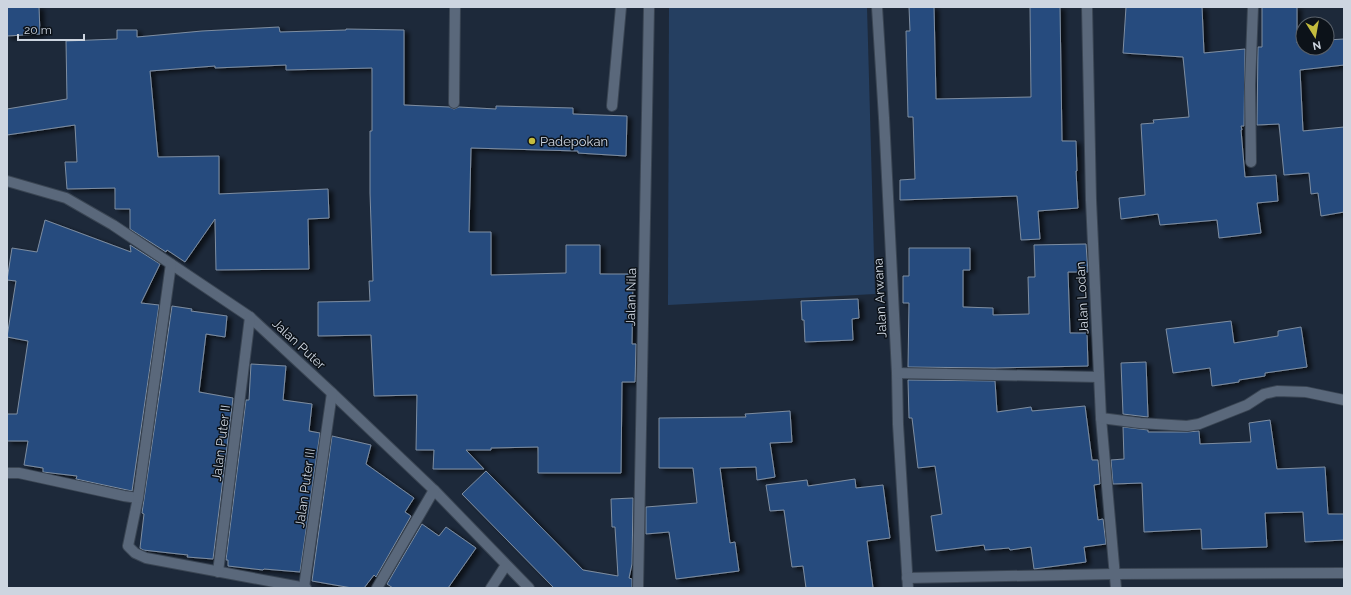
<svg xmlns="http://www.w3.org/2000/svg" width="1351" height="595" viewBox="0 0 1351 595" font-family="Raleway,sans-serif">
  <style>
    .green { fill: #253f61 }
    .building { fill: #254c7e; stroke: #7e8da1; filter: url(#shadow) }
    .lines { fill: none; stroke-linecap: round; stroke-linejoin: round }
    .service-casing { stroke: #3a4553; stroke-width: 12 }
    .minor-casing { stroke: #3a4553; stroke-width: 12 }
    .service { stroke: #5a687b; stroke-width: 10 }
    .minor { stroke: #5a687b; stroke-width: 10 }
    .poi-dot { fill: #c4bc3e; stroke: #0c1219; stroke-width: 1.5 }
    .labels { text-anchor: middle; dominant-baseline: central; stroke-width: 3; stroke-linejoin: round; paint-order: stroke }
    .poi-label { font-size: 13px; fill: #cdd5e0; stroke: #0c1219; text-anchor: start }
    .street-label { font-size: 13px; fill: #cdd5e0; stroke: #0c1219 }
  </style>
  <defs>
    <filter id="shadow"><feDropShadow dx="4.5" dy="2.5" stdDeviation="2" flood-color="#0009"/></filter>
  </defs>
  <rect width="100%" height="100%" fill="#1d293a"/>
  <path class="green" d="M 669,7 L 867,7 L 875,294 L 668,305 Z"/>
  <g class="building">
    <path d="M 7,7 L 39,7 L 40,34 L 7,36 Z"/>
    <path d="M 909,7 L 934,7 L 936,99 L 1031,97 L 1030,7 L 1060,7 L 1062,141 L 1076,141 L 1077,171 L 1076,171 L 1078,208 L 1038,211 L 1040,239 L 1021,240 L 1017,196 L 900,200 L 900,180 L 915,179 L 913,117 L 908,117 L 906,31 L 910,31 Z"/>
    <path d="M 1126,7 L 1202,7 L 1204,53 L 1245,49 L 1244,126 L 1241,126 L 1242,130 L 1241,130 L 1245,177 L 1276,175 L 1278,201 L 1257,203 L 1261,233 L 1219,238 L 1217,220 L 1160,225 L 1158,214 L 1121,219 L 1119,198 L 1145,195 L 1141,124 L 1154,123 L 1153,120 L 1189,117 L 1183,57 L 1123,53 Z"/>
    <path d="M 1262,7 L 1297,7 L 1297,43 L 1303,43 L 1303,48 L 1327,48 L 1327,40 L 1344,39 L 1344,65 L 1300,70 L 1303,131 L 1344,127 L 1344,212 L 1321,216 L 1318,193 L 1311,194 L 1309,173 L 1284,175 L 1279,124 L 1257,125 L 1258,47 L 1262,47 Z"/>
    <path d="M 279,27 L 280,32 L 346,30 L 346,29 L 404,30 L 404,105 L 449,107 L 454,109 L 459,107 L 496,109 L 496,106 L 573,108 L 573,114 L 627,116 L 626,156 L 578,153 L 578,151 L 471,148 L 469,232 L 491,232 L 491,275 L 566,273 L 566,245 L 600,245 L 600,274 L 633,274 L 632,344 L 636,344 L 635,382 L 622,382 L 621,473 L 538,473 L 538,447 L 491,448 L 491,450 L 466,450 L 484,469 L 433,469 L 434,450 L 416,450 L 417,395 L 374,396 L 371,335 L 318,336 L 318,302 L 370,301 L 369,281 L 373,281 L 370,193 L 370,131 L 372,131 L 372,68 L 286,70 L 286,65 L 215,68 L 215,66 L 150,71 L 158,157 L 219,156 L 219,194 L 328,189 L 329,218 L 308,219 L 309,269 L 216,270 L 215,219 L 185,262 L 167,250 L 166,252 L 130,229 L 130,209 L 115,209 L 115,188 L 67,189 L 65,162 L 77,162 L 75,125 L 7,135 L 7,109 L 67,99 L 66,41 L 117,39 L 117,30 L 137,30 L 137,37 L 202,31 Z"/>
    <path d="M 45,220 L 131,252 L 130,245 L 160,264 L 141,303 L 159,305 L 132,491 L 76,479 L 77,476 L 43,472 L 43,468 L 24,465 L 28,441 L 7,441 L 7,414 L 17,414 L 28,341 L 7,337 L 16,281 L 7,280 L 12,248 L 37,252 Z"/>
    <path d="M 1086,244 L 1088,272 L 1068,272 L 1070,333 L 1087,333 L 1088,366 L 994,368 L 908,367 L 909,303 L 903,303 L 903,276 L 909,276 L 909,248 L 970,248 L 970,270 L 963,270 L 963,307 L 993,308 L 993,315 L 1029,314 L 1028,277 L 1035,277 L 1034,245 Z"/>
    <path d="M 858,299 L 859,318 L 852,319 L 853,340 L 805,342 L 804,320 L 802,320 L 801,301 Z"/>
    <path d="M 172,306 L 192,309 L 191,311 L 227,316 L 225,337 L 206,334 L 199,392 L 233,398 L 213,559 L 187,557 L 188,555 L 143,550 L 140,548 L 144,514 L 142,513 Z"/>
    <path d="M 1231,321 L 1234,343 L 1278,336 L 1278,331 L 1301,327 L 1307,367 L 1265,373 L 1265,376 L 1239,380 L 1239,382 L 1212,386 L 1210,368 L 1173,373 L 1166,329 Z"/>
    <path d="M 1146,362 L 1148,417 L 1123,414 L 1121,363 Z"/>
    <path d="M 251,364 L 286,366 L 283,400 L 312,404 L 309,431 L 320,433 L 300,572 L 264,569 L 263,570 L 228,566 L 228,560 L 226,560 L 246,400 L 249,400 Z"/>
    <path d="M 908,380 L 995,381 L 997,412 L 1031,407 L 1032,411 L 1085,406 L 1092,460 L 1098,460 L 1100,484 L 1094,485 L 1098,520 L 1103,519 L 1106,544 L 1084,547 L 1086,562 L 1034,569 L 1031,547 L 1010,550 L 1009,548 L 985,550 L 984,545 L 936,551 L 931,516 L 942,514 L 935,466 L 918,468 L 912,418 L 909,418 Z"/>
    <path d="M 790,411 L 792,442 L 770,443 L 775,477 L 757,480 L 756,467 L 720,468 L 730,543 L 735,542 L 739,571 L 676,579 L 669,532 L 646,534 L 646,507 L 697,503 L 693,468 L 659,468 L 659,418 L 746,417 L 745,414 Z"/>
    <path d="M 1270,420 L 1277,469 L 1325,467 L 1328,514 L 1344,514 L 1344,540 L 1305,542 L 1303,512 L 1265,513 L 1267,547 L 1202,549 L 1201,529 L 1144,532 L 1142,483 L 1113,484 L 1111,460 L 1124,459 L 1123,427 L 1148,430 L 1148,432 L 1187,432 L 1199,431 L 1200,444 L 1251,442 L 1249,423 Z"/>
    <path d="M 332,436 L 371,445 L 366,464 L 414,498 L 405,512 L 411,516 L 376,577 L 374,575 L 364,588 L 352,588 L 312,581 Z"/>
    <path d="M 486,471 L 583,570 L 618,576 L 615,527 L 612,527 L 611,499 L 633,498 L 632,564 L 629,578 L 632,579 L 632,588 L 554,588 L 462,494 Z"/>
    <path d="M 855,479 L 856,488 L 883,485 L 890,538 L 867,541 L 873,588 L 806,588 L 803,566 L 792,567 L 784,510 L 770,511 L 766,485 L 807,480 L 808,486 Z"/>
    <path d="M 422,524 L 439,536 L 446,527 L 476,548 L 448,588 L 393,588 L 387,584 Z"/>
  </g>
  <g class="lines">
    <g class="service-casing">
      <g id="service">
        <path d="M 454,103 L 455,7"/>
        <path d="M 612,106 L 621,7"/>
      </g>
    </g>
    <g class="minor-casing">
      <g id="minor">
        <path d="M 877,7 L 884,118 L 897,373 L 898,424 L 908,588"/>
        <path d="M 1087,7 L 1091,200 L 1101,418 L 1116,588"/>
        <path d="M 1251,162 L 1250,85 L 1253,7"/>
        <path d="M 7,181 L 66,198 L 113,225 L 250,317 L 332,393 L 434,490 L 529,588"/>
        <path d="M 897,373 L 1099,377"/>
        <path d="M 1101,418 L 1140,423 L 1187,426 L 1199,424 L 1247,405 L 1264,394 L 1277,391 L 1306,392 L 1344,400"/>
        <path d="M 7,473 L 19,473 L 124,496 L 138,498 L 128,546 L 135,553 L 146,558 L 306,588"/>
        <path d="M 138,498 L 171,264"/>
        <path d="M 218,572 L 250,317"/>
        <path d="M 907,578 L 1114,574 L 1344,573"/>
        <path d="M 304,587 L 332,393"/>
        <path d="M 377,588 L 434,490"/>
        <path d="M 491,588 L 506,565"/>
        <path d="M 638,588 L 649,7"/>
      </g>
    </g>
    <use href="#service" class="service"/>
    <use href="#minor" class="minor"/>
  </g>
  <circle class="poi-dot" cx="532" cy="141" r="4"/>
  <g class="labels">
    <g class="poi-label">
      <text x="540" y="141">Padepokan</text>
    </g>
    <g class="street-label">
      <text transform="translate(631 297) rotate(-89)">Jalan Nila</text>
      <text transform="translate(880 298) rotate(-93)">Jalan Arwana</text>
      <text transform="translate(1082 298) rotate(-93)">Jalan Lodan</text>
      <text transform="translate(299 344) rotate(43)">Jalan Puter</text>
      <text transform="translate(221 443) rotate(-83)">Jalan Puter II</text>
      <text transform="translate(305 488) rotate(-82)">Jalan Puter III</text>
    </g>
  </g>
  <rect width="1351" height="595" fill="none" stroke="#cdd5e0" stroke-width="16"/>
  <g transform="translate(1315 36) rotate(169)"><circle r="19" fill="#0c1219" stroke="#596069"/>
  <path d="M0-3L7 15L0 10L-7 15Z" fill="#c4bc3e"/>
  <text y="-6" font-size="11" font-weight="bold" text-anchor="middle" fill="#cdd5e0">N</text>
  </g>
  <path d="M18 34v6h66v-6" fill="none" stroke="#cdd5e0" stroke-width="2"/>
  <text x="24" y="34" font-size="12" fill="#cdd5e0" stroke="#0c1219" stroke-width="3" paint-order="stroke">20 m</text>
</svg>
